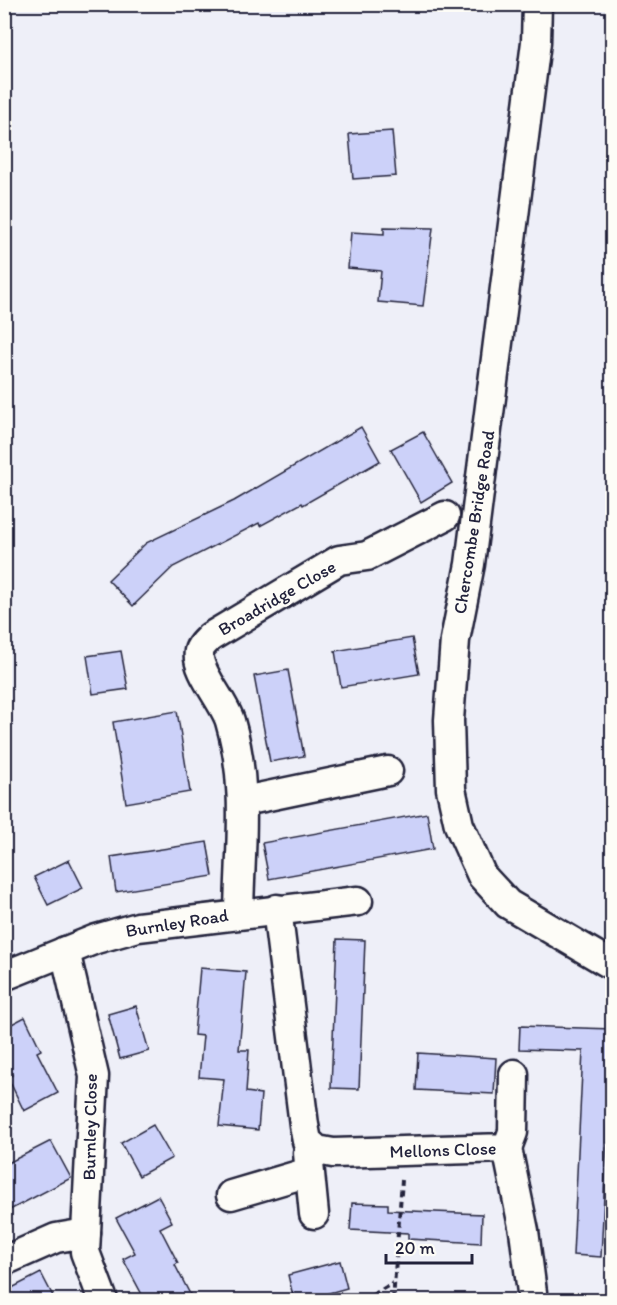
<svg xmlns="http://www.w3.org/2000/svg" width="617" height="1305" viewBox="0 0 617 1305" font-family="Itim,sans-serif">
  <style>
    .building { fill: #ccd1f9; stroke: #22223b; stroke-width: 1.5 }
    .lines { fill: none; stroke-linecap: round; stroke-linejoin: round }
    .minor-casing { stroke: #22223b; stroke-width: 33 }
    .path { stroke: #22223b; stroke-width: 4; stroke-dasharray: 6 4.5; stroke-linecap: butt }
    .minor { stroke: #fdfcf7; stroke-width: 28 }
    .labels { text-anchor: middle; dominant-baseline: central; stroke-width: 4.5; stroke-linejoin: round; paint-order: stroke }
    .street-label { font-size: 18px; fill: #22223b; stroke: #fdfcf7 }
  </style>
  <rect width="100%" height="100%" fill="#eeeff8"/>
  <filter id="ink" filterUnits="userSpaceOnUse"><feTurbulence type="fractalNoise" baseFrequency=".0167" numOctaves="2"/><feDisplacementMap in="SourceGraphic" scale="12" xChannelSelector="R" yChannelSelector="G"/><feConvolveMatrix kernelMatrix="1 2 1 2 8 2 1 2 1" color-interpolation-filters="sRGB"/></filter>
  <g filter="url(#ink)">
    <g class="building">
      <path d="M 392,131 L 396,176 L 353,179 L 349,134 Z"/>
      <path d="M 384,227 L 433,228 L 423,306 L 378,302 L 381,271 L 348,268 L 351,232 L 384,234 Z"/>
      <path d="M 361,427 L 380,461 L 303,505 L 302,503 L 260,526 L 259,523 L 173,567 L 133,606 L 108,580 L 146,543 L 234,501 Z"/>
      <path d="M 423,432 L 452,483 L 421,502 L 391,449 Z"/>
      <path d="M 412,638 L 419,674 L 341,687 L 335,651 Z"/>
      <path d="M 121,651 L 128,689 L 93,694 L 87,656 Z"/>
      <path d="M 288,670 L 304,756 L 270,762 L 254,676 Z"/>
      <path d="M 177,711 L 190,792 L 126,803 L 113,722 Z"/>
      <path d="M 427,813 L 433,849 L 269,879 L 262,843 Z"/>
      <path d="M 207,842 L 213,876 L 116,892 L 111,857 Z"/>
      <path d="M 69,860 L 83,888 L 48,905 L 34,877 Z"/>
      <path d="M 337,939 L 365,940 L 359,1089 L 331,1088 Z"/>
      <path d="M 200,968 L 246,972 L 239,1050 L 249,1050 L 246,1092 L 261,1094 L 258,1130 L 219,1126 L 224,1079 L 199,1077 L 203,1036 L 194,1035 Z"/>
      <path d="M 136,1006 L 149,1051 L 120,1059 L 108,1014 Z"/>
      <path d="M 25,1017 L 41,1050 L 37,1052 L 58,1093 L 24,1111 L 8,1078 L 12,1075 L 4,1060 L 4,1028 Z"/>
      <path d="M 520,1026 L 612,1029 L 612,1113 L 608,1113 L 601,1257 L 573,1255 L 583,1051 L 519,1049 Z"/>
      <path d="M 418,1053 L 496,1058 L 494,1094 L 416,1090 Z"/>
      <path d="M 153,1125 L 172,1158 L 139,1176 L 121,1143 Z"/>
      <path d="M 51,1141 L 71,1178 L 4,1213 L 4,1165 Z"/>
      <path d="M 158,1196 L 172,1222 L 160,1228 L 178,1263 L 175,1265 L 193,1300 L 145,1300 L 123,1259 L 135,1253 L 116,1218 Z"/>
      <path d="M 352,1203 L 388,1204 L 388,1210 L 482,1214 L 481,1243 L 408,1239 L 408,1233 L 350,1230 Z"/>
      <path d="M 340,1261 L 347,1288 L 304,1300 L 294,1300 L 288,1275 Z"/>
      <path d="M 41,1273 L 55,1300 L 4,1300 L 4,1292 Z"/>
    </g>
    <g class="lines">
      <g class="minor-casing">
        <g id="minor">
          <path d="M 537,4 L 536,42 L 470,564 L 455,640 L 449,720 L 451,789 L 459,825 L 482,876 L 508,904 L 612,965"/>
          <path d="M 244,801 L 388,771"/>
          <path d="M 277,909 L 304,1125 L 307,1141 L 317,1150 L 333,1153 L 507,1148 L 513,1132 L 514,1074"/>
          <path d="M 239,913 C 240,847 249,786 230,721 C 224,701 195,670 199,651 C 200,646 206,641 210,637 L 339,560 L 367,556 L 445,516"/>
          <path d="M 65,951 L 94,1076 L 85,1252 L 103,1300"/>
          <path d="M 4,976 L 96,939 L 138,927 L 358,901"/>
          <path d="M 507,1148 L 524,1231 L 533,1300"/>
          <path d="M 308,1153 L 314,1214"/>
          <path d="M 231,1195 L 309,1172"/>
          <path d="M 4,1261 L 56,1238 L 86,1233"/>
        </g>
      </g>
      <g class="path">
        <path d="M 364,1300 L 393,1283"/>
        <path d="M 393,1300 L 402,1180"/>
      </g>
      <use href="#minor" class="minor"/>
    </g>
  </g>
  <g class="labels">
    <g class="street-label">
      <text transform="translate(474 522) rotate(-81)">Chercombe Bridge Road</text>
      <text transform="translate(277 598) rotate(-30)">Broadridge Close</text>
      <text transform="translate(177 923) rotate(-9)">Burnley Road</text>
      <text transform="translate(90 1127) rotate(-89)">Burnley Close</text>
      <text transform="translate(443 1150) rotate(-2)">Mellons Close</text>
    </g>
  </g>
  <rect width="617" height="1305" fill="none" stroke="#fdfcf7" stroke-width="24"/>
  <rect x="12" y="12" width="593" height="1281" fill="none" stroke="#22223b" stroke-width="2" filter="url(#ink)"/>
  <path d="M386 1254v9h86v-9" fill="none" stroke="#22223b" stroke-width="3"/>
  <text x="395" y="1254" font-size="18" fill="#22223b" stroke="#fdfcf7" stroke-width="4.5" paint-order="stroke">20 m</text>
</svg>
